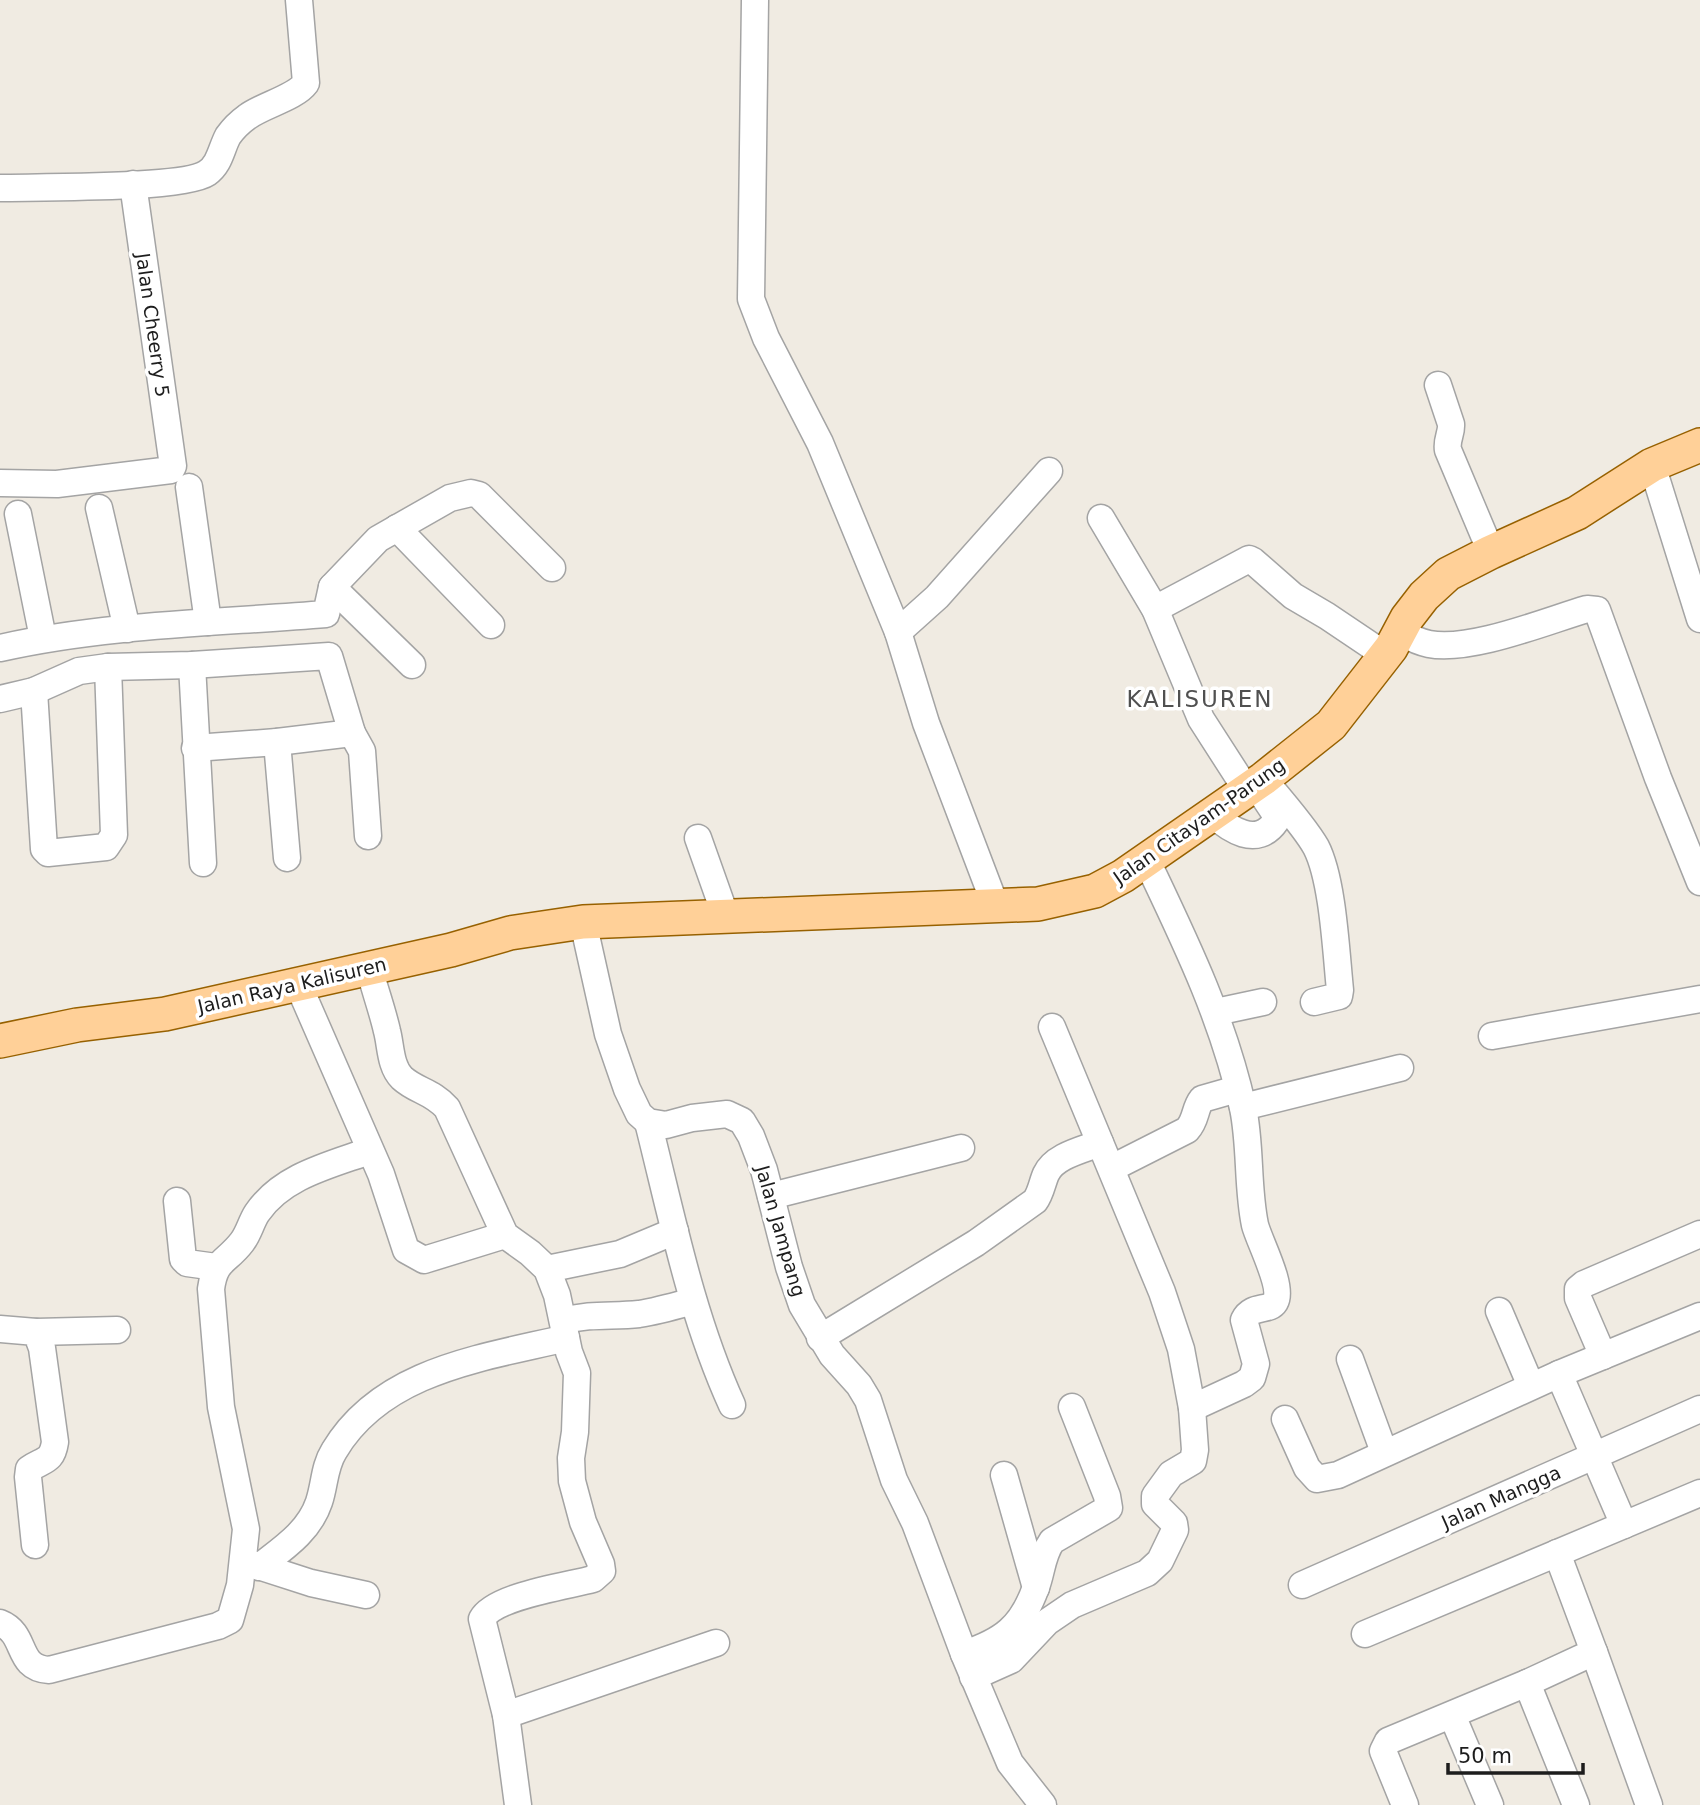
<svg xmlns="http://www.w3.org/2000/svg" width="1700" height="1805" viewBox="0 0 1700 1805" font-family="'DejaVu Sans',sans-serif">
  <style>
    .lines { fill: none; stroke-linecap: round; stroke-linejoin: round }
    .minor-casing { stroke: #a4a4a4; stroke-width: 29 }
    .major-casing { stroke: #976100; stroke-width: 36 }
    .minor { stroke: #fff; stroke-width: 26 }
    .major { stroke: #ffd098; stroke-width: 33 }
    .labels { text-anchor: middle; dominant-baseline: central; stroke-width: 7; stroke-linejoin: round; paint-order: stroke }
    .street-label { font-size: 19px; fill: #1d1d1d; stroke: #fff }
    .quarter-label { font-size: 23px; letter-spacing: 2px; fill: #505050; stroke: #fff }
  </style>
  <rect width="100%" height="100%" fill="#f0ebe2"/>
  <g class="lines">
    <g class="minor-casing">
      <g id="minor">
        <path d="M 755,0 L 751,299 L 766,338 L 820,443 L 898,632 L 926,723 L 996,907"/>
        <path d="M 0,188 C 37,187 184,189 207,173 C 220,164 221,149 228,136 C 233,129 240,122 247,117 C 263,105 295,98 306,83 L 299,0"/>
        <path d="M 1438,385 L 1451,424 C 1452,433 1446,440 1448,450 L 1491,552"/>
        <path d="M 1652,465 L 1700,619"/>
        <path d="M 0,483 L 57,484 L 171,470 L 173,466 L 133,184"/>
        <path d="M 189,487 L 208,622"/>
        <path d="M 99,508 L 127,629"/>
        <path d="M 18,514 L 43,638"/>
        <path d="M 1101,518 L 1155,609 L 1201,719 L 1246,789"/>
        <path d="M 397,528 L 491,625"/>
        <path d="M 332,587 L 412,665"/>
        <path d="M 1155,609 L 1249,559 L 1253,561 L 1293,596 L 1327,616 L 1385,655"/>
        <path d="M 898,632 L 937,597 L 1049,471"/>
        <path d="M 1400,632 C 1409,637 1419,642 1429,644 C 1471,652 1546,621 1587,609 L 1597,610 L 1658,778 L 1700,882"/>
        <path d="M 0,648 C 107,624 217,623 326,614 L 332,587 L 378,539 L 450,498 L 471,493 L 479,495 L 552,568"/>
        <path d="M 192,665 L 203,863"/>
        <path d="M 34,691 L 44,849 L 48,853 L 106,847 L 114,835 L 108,667"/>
        <path d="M 0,699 L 34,691 L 79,671 L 108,667 L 192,665 L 329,656 L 352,733 L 362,751 L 368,836"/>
        <path d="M 277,742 L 287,858"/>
        <path d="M 195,748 L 277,742 L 352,733"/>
        <path d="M 1263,779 C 1279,798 1304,826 1316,847 C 1333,880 1336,952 1340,990 L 1339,996 L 1314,1002"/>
        <path d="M 1211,813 C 1229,829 1257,849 1276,821 L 1274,812 L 1260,791"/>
        <path d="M 698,838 L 726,917"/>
        <path d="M 1146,859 C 1185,941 1223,1018 1243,1108 C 1251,1146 1247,1187 1255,1225 C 1259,1241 1284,1287 1275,1302 C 1269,1312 1252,1304 1244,1320 L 1256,1364 L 1252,1378 L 1244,1384 L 1192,1408"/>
        <path d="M 583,922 L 608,1034 L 627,1089 L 639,1114 L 648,1122 L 666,1125 L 692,1118 L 727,1114 L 742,1121 L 751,1136 L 764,1170 L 789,1267 L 802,1305 L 832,1355 L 859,1385 L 868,1400 L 894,1480 L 915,1523 L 964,1654 L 1010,1763 L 1043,1805"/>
        <path d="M 369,967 C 374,988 382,1009 387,1031 C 391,1046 390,1066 402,1078 C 416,1091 432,1091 447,1108 L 505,1235 L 530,1253 L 547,1269 L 557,1295 L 569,1352 L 577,1373 L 575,1432 L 571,1458 L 572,1481 L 583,1522 L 601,1564 L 602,1571 L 593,1579 C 567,1586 494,1596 482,1619 L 506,1715 L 518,1805"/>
        <path d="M 298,984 L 381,1174 L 406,1250 L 424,1260 L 505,1235"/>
        <path d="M 1216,1012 L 1263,1002"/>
        <path d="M 1492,1036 L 1700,999"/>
        <path d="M 1243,1107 L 1400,1068"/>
        <path d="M 648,1122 C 672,1217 691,1315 732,1405"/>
        <path d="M 1112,1168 L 1187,1130 C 1197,1119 1194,1109 1202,1099 L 1237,1089"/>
        <path d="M 771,1196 L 961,1148"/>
        <path d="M 177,1201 L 183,1259 L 187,1263 L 216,1267"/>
        <path d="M 547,1269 L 620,1254 L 675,1231"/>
        <path d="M 1499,1311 L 1531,1386"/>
        <path d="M 563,1321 C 592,1313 612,1317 639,1314 C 658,1311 675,1306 693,1301"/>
        <path d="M 0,1329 L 36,1332 L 42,1348 L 55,1442 C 52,1462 44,1459 29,1469 L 28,1477 L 35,1545"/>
        <path d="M 36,1332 L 117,1330"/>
        <path d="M 820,1338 L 976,1243 L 1035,1201 C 1041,1193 1042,1183 1046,1174 C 1054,1156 1082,1150 1100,1143"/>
        <path d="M 1603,1356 L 1578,1298 L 1578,1289 L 1584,1284 L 1700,1234"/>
        <path d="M 1350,1359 L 1384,1452"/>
        <path d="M 1559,1374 L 1700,1316"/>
        <path d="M 1285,1419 L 1307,1468 L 1317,1479 L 1338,1475 L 1559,1374 L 1624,1525"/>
        <path d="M 1004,1475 L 1036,1588"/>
        <path d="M 246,1562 L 311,1583 L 366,1595"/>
        <path d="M 259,1567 C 282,1549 309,1532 319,1502 C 325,1484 324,1467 334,1451 C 382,1370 483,1358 566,1338"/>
        <path d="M 1302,1585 L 1700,1409"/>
        <path d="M 0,1623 C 28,1634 15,1668 49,1670 L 218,1626 L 230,1620 L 240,1585 L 246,1529 L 221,1407 L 211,1289 C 215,1259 226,1263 242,1242 C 249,1233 251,1222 257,1213 C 282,1176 330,1165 369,1151"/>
        <path d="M 1365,1634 L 1700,1493"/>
        <path d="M 1594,1652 L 1649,1805"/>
        <path d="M 964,1654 C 1003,1641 1022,1627 1036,1587 C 1042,1571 1042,1555 1052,1541 L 1109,1508 L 1107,1496 L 1072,1407"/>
        <path d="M 973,1677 L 1011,1660 L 1047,1622 L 1072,1605 L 1147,1573 L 1160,1561 L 1175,1530 L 1174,1523 L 1155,1504 L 1155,1496 L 1171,1474 L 1193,1461 L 1195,1450 L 1192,1408 L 1181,1349 L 1162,1292 L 1052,1027"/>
        <path d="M 1527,1683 L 1576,1805"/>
        <path d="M 506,1715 L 716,1643"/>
        <path d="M 1452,1715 L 1490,1805"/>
        <path d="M 1405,1805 L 1383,1751 L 1388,1741 L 1527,1683 L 1594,1652 L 1557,1553"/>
      </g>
    </g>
    <g class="major-casing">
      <path id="major" d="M 0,1041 L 77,1025 L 165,1014 L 451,950 L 510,933 L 583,922 L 1038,904 L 1095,891 L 1123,876 L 1263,779 L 1331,725 L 1391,648 L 1407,618 L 1424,596 L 1448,574 L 1491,552 L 1577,513 L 1652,465 L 1700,445"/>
    </g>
    <use href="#minor" class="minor"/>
    <use href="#major" class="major"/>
  </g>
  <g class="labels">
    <g class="street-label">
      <text transform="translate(153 325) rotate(82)">Jalan Cheerry 5</text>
      <text transform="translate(1199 821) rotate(-35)">Jalan Citayam-Parung</text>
      <text transform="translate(292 985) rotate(-13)">Jalan Raya Kalisuren</text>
      <text transform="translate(781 1231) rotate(74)">Jalan Jampang</text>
      <text transform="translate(1501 1497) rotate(-24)">Jalan Mangga</text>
    </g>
    <g class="quarter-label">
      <text x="1200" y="699">KALISUREN</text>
    </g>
  </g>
  <path d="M1448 1763v10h135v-10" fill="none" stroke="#1d1d1d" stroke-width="3.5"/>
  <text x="1458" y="1763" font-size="21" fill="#1d1d1d" stroke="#ffffff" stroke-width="5" paint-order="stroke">50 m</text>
</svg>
